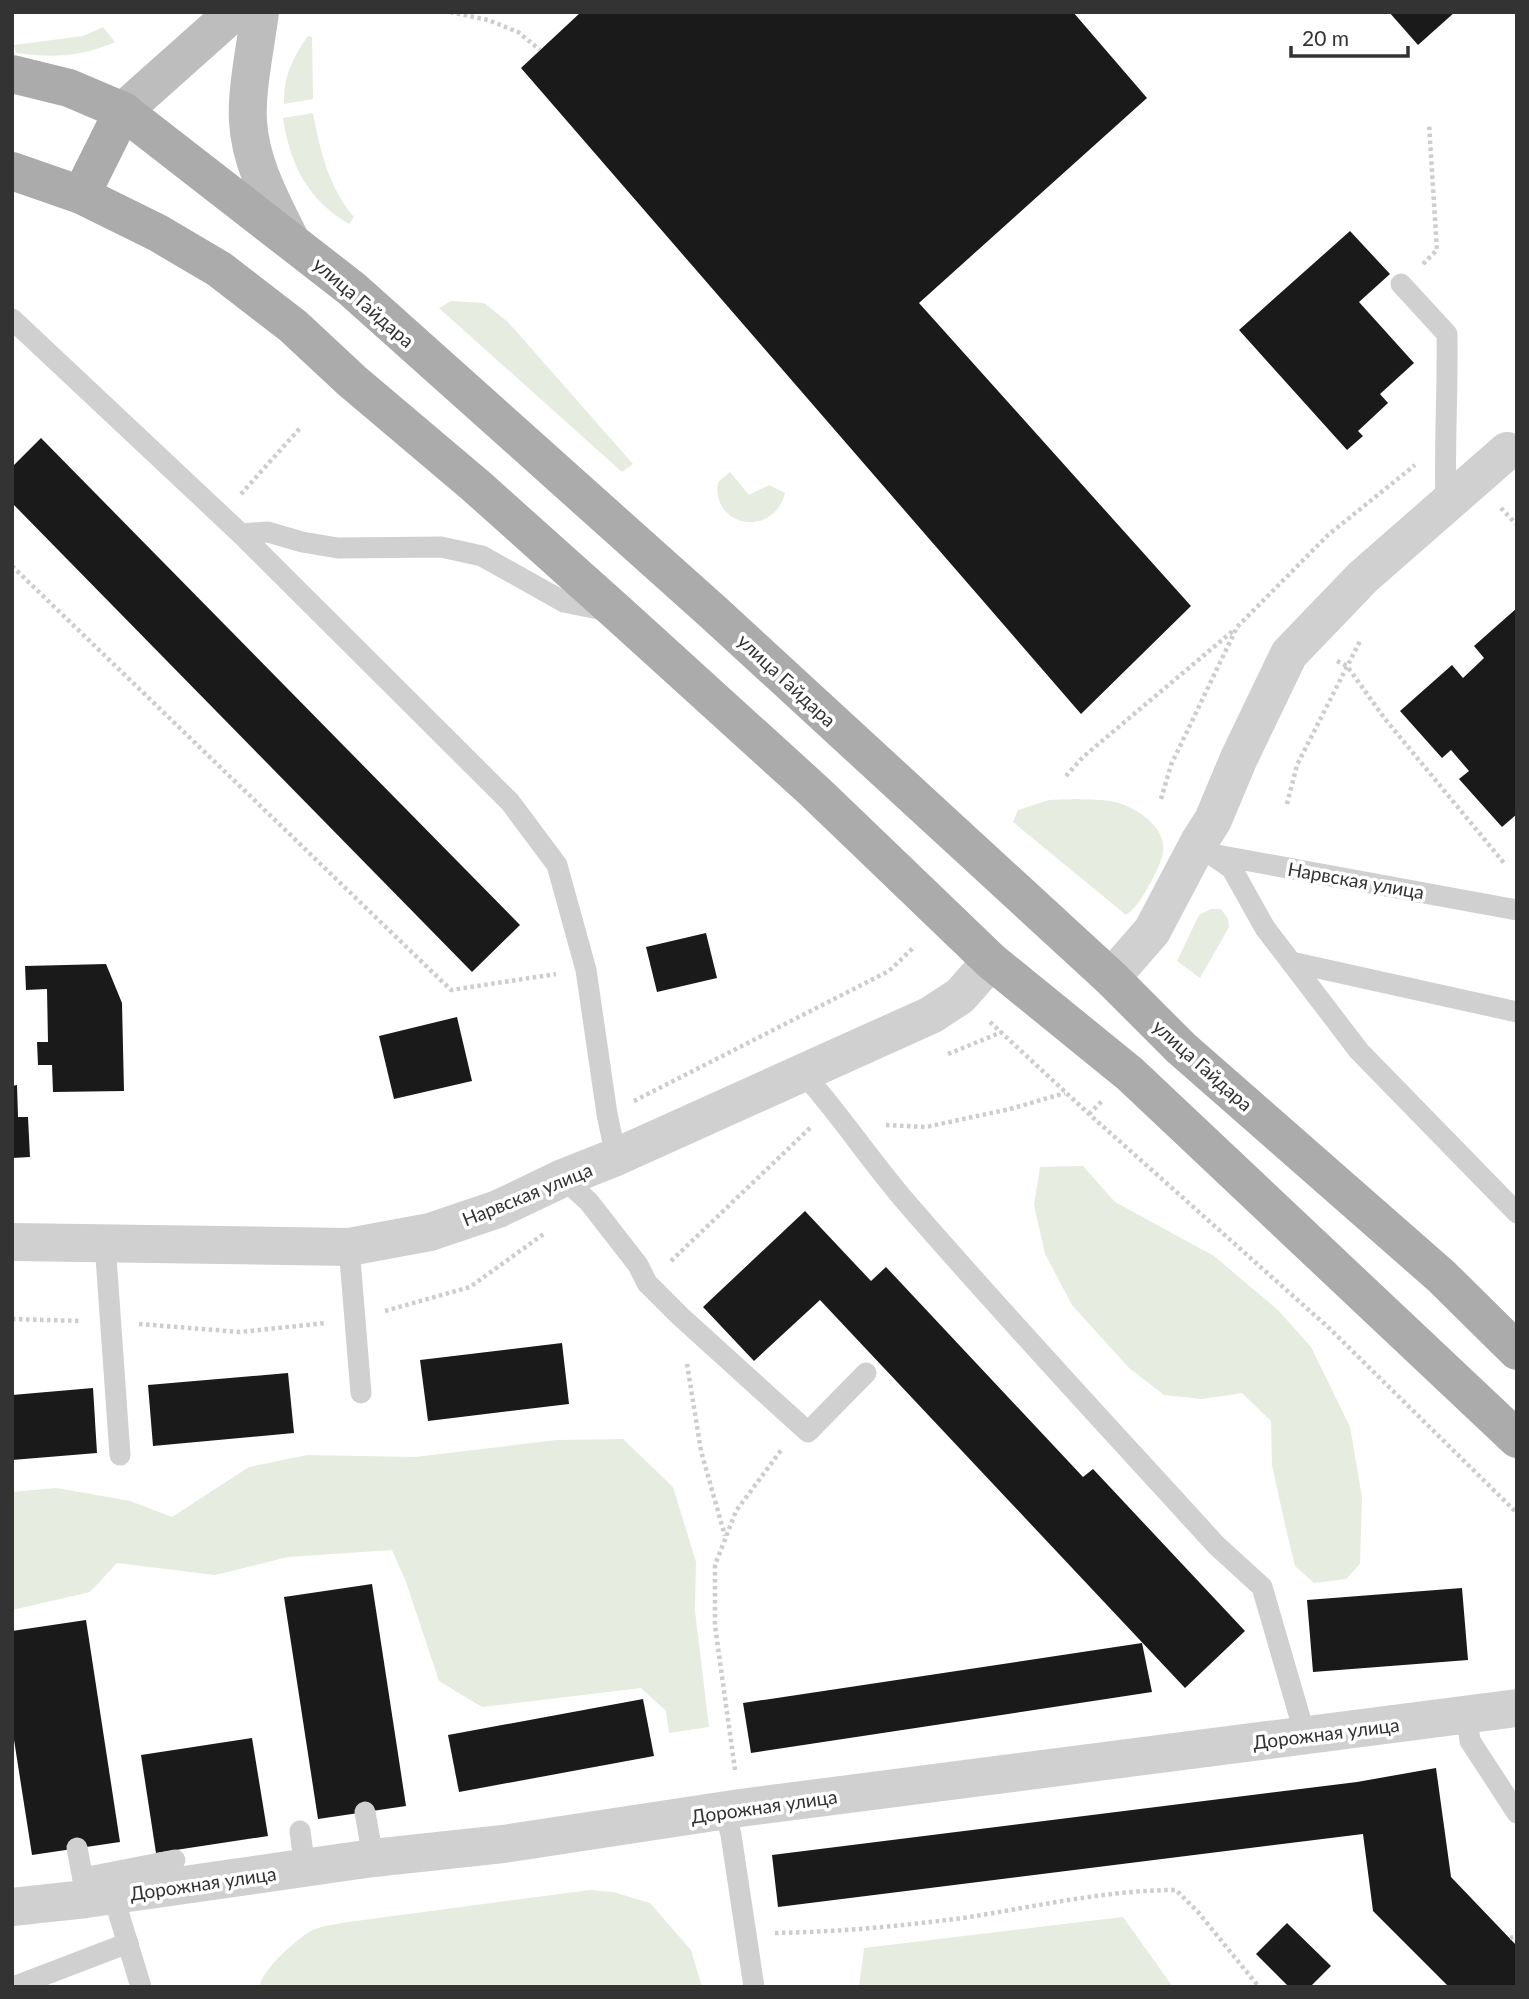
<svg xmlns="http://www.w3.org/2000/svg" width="1529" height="1999" viewBox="0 0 1529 1999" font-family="Lato,sans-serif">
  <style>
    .green { fill: #e6ecdf }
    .building { fill: #1a1a1a }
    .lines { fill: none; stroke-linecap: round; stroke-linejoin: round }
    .path { stroke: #cdcdcd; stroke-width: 4.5; stroke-dasharray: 3.5 3.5; stroke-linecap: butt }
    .service { stroke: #d0d0d0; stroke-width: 21 }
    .minor { stroke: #d0d0d0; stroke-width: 38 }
    .tertiary { stroke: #d0d0d0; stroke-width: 38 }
    .secondary { stroke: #bdbdbd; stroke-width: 38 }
    .primary { stroke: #ababab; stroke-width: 38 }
    .labels { text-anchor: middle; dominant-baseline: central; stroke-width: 7; stroke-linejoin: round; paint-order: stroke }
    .street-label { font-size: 19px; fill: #333; stroke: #fff }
  </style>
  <rect width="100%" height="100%" fill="#fff"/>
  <g class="green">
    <path d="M 103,27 L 115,42 C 81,57 52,58 16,53 L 14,45 L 83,36 Z"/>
    <path d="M 308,36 L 312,37 L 313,99 L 284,104 C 283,77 293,57 308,36 Z"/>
    <path d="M 313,113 C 320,151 329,188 354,217 L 349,224 C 308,200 290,165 283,118 Z"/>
    <path d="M 451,301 L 484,303 L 508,322 L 633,464 L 622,472 L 439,308 Z"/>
    <path d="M 730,472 L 749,495 L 769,485 L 785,493 C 773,539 711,527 718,482 Z"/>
    <path d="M 1076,799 C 1089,800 1103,799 1115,802 C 1134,807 1159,822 1163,843 C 1165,855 1157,870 1152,880 C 1144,893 1139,906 1126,915 L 1013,822 L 1018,810 L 1049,800 Z"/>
    <path d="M 1211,909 L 1221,909 L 1228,919 L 1229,927 L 1200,978 L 1177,961 L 1199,915 Z"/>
    <path d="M 1083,1166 L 1115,1202 L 1214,1256 L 1278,1310 L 1311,1347 L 1350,1427 L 1362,1497 L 1360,1564 L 1346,1579 L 1314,1583 L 1295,1566 L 1286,1529 L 1272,1465 L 1271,1421 L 1242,1393 L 1202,1399 L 1164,1395 L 1129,1368 L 1072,1305 L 1045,1254 L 1034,1205 L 1040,1167 Z"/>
    <path d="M 623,1439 L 673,1487 L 696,1562 L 695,1611 L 709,1727 L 669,1733 L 666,1711 L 641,1688 L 482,1707 L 439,1681 L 406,1582 L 392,1550 L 288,1557 L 215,1575 L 117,1563 L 90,1592 L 12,1610 L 12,1492 L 56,1488 L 130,1501 L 172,1517 L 249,1467 L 307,1455 L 415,1457 L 557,1440 Z"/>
    <path d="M 590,1890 L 613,1892 L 650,1903 L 691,1950 L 702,1987 L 259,1987 C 262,1970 298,1937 313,1930 C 322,1926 332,1925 341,1923 Z"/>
    <path d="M 1123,1917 L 1173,1987 L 859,1987 L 864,1948 Z"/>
  </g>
  <g class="building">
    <path d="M 581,12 L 1073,12 L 1147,98 L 919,303 L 1191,606 L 1081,714 L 521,68 Z"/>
    <path d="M 1389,12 L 1455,12 L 1418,45 Z"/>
    <path d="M 1350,231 L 1390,274 L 1359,302 L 1414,363 L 1380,394 L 1388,403 L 1358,431 L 1363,436 L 1347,450 L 1239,330 Z"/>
    <path d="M 41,438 L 520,925 L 472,972 L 12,503 L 12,467 Z"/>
    <path d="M 1517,608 L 1517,814 L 1502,827 L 1459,779 L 1469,771 L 1451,750 L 1442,758 L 1400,711 L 1452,665 L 1463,678 L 1484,658 L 1474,646 Z"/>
    <path d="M 706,933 L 717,978 L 657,992 L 646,947 Z"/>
    <path d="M 106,964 L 122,1003 L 124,1091 L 53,1092 L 52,1065 L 38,1065 L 37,1042 L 48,1042 L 47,989 L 26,990 L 25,966 Z"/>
    <path d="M 457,1017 L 472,1081 L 394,1099 L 379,1036 Z"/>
    <path d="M 17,1085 L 18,1117 L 28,1117 L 30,1157 L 12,1158 L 12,1086 Z"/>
    <path d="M 805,1211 L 871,1281 L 886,1267 L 1083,1477 L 1093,1469 L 1245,1631 L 1185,1688 L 820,1300 L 754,1361 L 703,1307 Z"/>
    <path d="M 562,1343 L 569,1404 L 428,1421 L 420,1360 Z"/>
    <path d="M 288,1373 L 294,1433 L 153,1446 L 148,1385 Z"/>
    <path d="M 93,1388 L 97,1453 L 12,1460 L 12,1395 Z"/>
    <path d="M 372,1584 L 406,1806 L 318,1819 L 284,1597 Z"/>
    <path d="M 1462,1588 L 1468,1660 L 1313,1672 L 1307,1600 Z"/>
    <path d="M 86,1620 L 120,1842 L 32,1855 L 12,1727 L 12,1631 Z"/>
    <path d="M 1142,1643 L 1152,1692 L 751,1753 L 743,1703 Z"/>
    <path d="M 643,1699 L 654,1756 L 459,1792 L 448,1735 Z"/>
    <path d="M 252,1738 L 268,1836 L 156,1853 L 141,1755 Z"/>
    <path d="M 1436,1768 L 1451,1877 L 1517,1946 L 1517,1987 L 1449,1987 L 1373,1911 L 1363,1834 L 778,1907 L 772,1855 L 1357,1782 Z"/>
    <path d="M 1287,1923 L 1331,1966 L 1310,1987 L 1289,1987 L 1256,1954 Z"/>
  </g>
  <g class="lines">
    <g class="path">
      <path d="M 450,12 L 488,20 L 518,32 L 540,50"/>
      <path d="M 1423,264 L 1437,250 L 1429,124"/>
      <path d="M 241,494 L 301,427"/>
      <path d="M 1501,508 L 1517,525"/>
      <path d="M 12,566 L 451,990 L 556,974"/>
      <path d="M 1337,661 L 1347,666 L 1385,719 L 1504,863"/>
      <path d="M 1066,776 L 1083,757 L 1234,630"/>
      <path d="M 1161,799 L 1171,765 L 1237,627 L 1328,535 L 1415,465"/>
      <path d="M 1287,804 L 1297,765 L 1360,641"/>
      <path d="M 990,1022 L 1089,1114 L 1329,1328 L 1517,1513"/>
      <path d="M 948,1054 L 1002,1032"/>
      <path d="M 634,1101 L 889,971 L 915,946"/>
      <path d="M 1089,1114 L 1102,1101"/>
      <path d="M 886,1125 L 926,1127 L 1010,1109 L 1065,1093"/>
      <path d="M 671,1261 L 811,1127"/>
      <path d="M 385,1311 L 470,1287 L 545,1233"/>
      <path d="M 12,1319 L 81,1321"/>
      <path d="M 139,1324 L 240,1332 L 326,1323"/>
      <path d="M 687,1364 L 701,1451 L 725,1536"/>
      <path d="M 735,1770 L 715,1626 L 715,1565 L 736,1511 L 782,1449"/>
      <path d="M 775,1933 C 837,1932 901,1926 963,1918 C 1034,1907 1105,1890 1176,1890 L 1198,1912 L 1259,1987"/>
      <path d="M 1510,1938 L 1517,1936"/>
    </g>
    <g class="service">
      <path d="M 1401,284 L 1447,334 C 1448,392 1444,448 1446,506"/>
      <path d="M 12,319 L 241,534 L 510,802 L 557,865 L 586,970 L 607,1114 L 616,1157"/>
      <path d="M 241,534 L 268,532 L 302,542 L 338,548 L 441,547 L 482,556 L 564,602 L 608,611"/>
      <path d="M 1209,853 L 1232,869 L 1265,928 L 1359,1051 L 1517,1213"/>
      <path d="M 1217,855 L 1517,910"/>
      <path d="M 1291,962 L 1517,1012"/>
      <path d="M 802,1072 C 841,1115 873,1165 912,1209 C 1011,1323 1114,1433 1216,1545 L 1262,1587 L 1305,1735"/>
      <path d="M 563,1178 L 589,1202 L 638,1265 L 647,1283 L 680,1316 L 808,1432 L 866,1373"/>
      <path d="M 105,1243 L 120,1455"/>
      <path d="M 349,1247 L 361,1393"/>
      <path d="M 1467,1715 L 1470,1741 L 1517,1813"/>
      <path d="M 725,1810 L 731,1835 L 754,1987"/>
      <path d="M 365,1812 L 373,1858"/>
      <path d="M 300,1831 L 305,1869"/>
      <path d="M 77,1848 L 85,1890"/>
      <path d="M 83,1878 L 175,1860"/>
      <path d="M 113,1895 L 141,1987"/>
      <path d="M 13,1987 L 128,1943"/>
    </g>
    <g class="minor">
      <path d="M 1111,978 L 1152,931 L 1199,842 L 1213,820 L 1239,758 L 1289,654 L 1363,577 L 1507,451"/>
      <path d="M 12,1907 L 86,1899 L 373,1858 L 503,1844 L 740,1808 L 1517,1708"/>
    </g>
    <path class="tertiary" d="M 12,1242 L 349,1247 L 430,1232 L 498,1209 L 563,1178 L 616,1157 L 931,1015 L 960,996 L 991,961"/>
    <g class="secondary">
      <path d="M 260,12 C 256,44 246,90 248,121 C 250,163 272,202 290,239"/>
      <path d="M 123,111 L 234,12"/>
    </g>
    <g class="primary">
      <path d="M 12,74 L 69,88 L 123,111 L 352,289 L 713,612 L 1111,978 L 1181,1048 L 1441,1276 L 1517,1351"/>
      <path d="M 12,171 L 81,195 L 158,233 L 219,269 L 293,326 L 352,381 L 475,485 L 618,613 L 814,791 L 991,961 L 1130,1074 L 1517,1439"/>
      <path d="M 81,195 L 123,111"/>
    </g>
  </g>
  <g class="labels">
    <g class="street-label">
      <text transform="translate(364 302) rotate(41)">улица Гайдара</text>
      <text transform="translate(787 680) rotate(43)">улица Гайдара</text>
      <text transform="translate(1356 880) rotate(10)">Нарвская улица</text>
      <text transform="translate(1203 1065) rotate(42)">улица Гайдара</text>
      <text transform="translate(527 1194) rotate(-22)">Нарвская улица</text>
      <text transform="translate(1326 1733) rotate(-7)">Дорожная улица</text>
      <text transform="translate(764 1806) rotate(-8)">Дорожная улица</text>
      <text transform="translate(203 1883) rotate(-8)">Дорожная улица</text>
    </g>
  </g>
  <rect width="1529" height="1999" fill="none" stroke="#333333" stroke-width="28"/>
  <path d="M1291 46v10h117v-10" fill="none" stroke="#333333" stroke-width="3.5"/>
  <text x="1302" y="46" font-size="21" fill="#333333" stroke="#ffffff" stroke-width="5" paint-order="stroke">20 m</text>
</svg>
